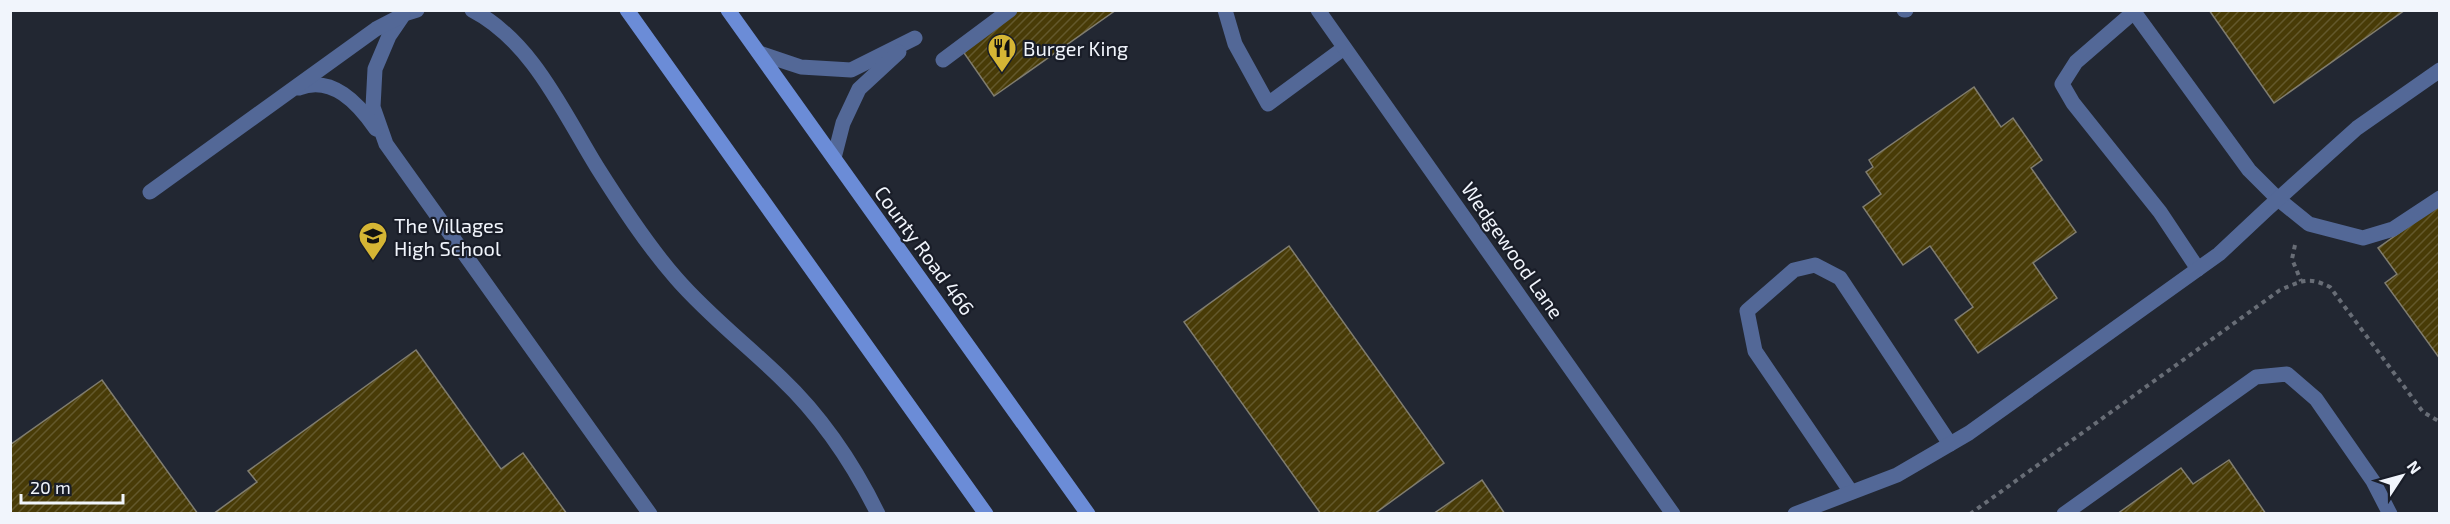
<svg xmlns="http://www.w3.org/2000/svg" width="2450" height="524" viewBox="0 0 2450 524" font-family="'Exo 2',sans-serif">
  <style>
    .building { fill: url(#building-hatch); stroke: #807d6f; stroke-width: 1.5 }
    .lines { fill: none; stroke-linecap: round; stroke-linejoin: round }
    .path { stroke: #686d76; stroke-width: 4; stroke-dasharray: 4.5 4.5; stroke-linecap: butt }
    .service { stroke: #536897; stroke-width: 15 }
    .tertiary { stroke: #536897; stroke-width: 15 }
    .secondary { stroke: #6b8cd7; stroke-width: 15 }
    .labels { text-anchor: middle; dominant-baseline: central; stroke-width: 4.5; stroke-linejoin: round; paint-order: stroke }
    .poi-label { font-size: 20px; fill: #f1f5fc; stroke: #191d28; text-anchor: start }
    .street-label { font-size: 20px; fill: #f1f5fc; stroke: #191d28 }
  </style>
  <defs>
    <pattern id="building-hatch" width="6" height="6" patternUnits="userSpaceOnUse" patternTransform="scale(1.5)"><rect width="6" height="6" fill="#483b07"/><path d="M-1 1l2-2M0 6l6-6M5 7l2-2" fill="none" stroke="#63582c"/></pattern>
  </defs>
  <rect width="100%" height="100%" fill="#222732"/>
  <g class="building">
    <path d="M 1019,10 L 1116,10 L 994,96 L 962,50 Z"/>
    <path d="M 2209,10 L 2405,10 L 2274,103 Z"/>
    <path d="M 1974,87 L 2001,127 L 2013,118 L 2042,160 L 2031,168 L 2076,232 L 2033,263 L 2057,298 L 1978,353 L 1955,320 L 1973,307 L 1930,246 L 1903,265 L 1863,207 L 1881,194 L 1866,172 L 1873,167 L 1869,160 Z"/>
    <path d="M 2440,204 L 2440,359 L 2385,283 L 2397,274 L 2378,248 Z"/>
    <path d="M 1289,246 L 1444,463 L 1374,514 L 1321,514 L 1184,322 Z"/>
    <path d="M 416,350 L 501,469 L 523,453 L 567,514 L 213,514 L 257,482 L 248,471 Z"/>
    <path d="M 102,380 L 198,514 L 10,514 L 10,445 Z"/>
    <path d="M 2229,460 L 2266,514 L 2117,514 L 2181,468 L 2193,484 Z"/>
    <path d="M 1482,480 L 1505,514 L 1433,514 Z"/>
  </g>
  <g class="lines">
    <g class="path">
      <path d="M 2295,245 L 2292,259 L 2301,281"/>
      <path d="M 1970,514 L 2280,290 C 2302,281 2308,276 2330,287 L 2423,412 L 2440,422"/>
    </g>
    <g class="service">
      <path d="M 417,10 L 404,14 L 389,36 L 375,69 L 373,107 L 386,144 L 650,514"/>
      <path d="M 472,10 C 532,41 563,112 597,167 C 621,205 647,245 676,278 C 708,315 746,344 781,378 C 822,417 853,463 878,514"/>
      <path d="M 1225,10 L 1235,44 L 1268,104 L 1344,48"/>
      <path d="M 1904,10 L 1906,10"/>
      <path d="M 2136,10 L 2076,62 L 2062,84 L 2073,103 L 2160,212 L 2198,269"/>
      <path d="M 2134,12 L 2249,170 L 2278,199 L 2309,224 L 2363,238 L 2393,229 L 2440,198"/>
      <path d="M 759,53 L 801,67 L 851,70 L 915,38"/>
      <path d="M 943,60 L 1010,10"/>
      <path d="M 299,88 C 332,75 358,103 376,129"/>
      <path d="M 834,158 L 843,123 L 859,89 L 899,52"/>
      <path d="M 150,192 L 376,29 L 403,15"/>
      <path d="M 1851,492 L 1755,351 L 1747,311 L 1794,270 L 1815,265 L 1840,278 L 1950,444"/>
      <path d="M 1795,514 L 1897,475 L 1969,433 L 2219,254 L 2267,209 L 2357,128 L 2440,70"/>
      <path d="M 2064,514 L 2256,377 L 2287,374 L 2316,399 L 2373,481 L 2390,514"/>
    </g>
    <path class="tertiary" d="M 1318,10 L 1673,514"/>
    <g class="secondary">
      <path d="M 627,10 L 986,514"/>
      <path d="M 728,10 L 1088,514"/>
    </g>
  </g>
  <defs>
    <g id="restaurant-pin" transform="scale(1.5)"><path d="M0 17L-7.5 6A9.5 9.5 0 1 1 7.5 6Z" fill="#d5b534" stroke="#191d28"/><path d="M-5-6h1v4h1v-4h1v4h1v-4h1v5L-1.5 .5V6h-2V.5L-5-1ZM5-6V6H3V1.5H1.5Q1.5-4 5-6Z" fill="#111"/></g>
    <g id="school-pin" transform="scale(1.5)"><path d="M0 17L-7.5 6A9.5 9.5 0 1 1 7.5 6Z" fill="#d5b534" stroke="#191d28"/><path d="M0-5L7-2L0 1L-7-2ZM-4 1L0 2.5L4 1V4Q0 6-4 4Z" fill="#111"/></g>
  </defs>
  <g fill-rule="evenodd">
    <use href="#restaurant-pin" x="1002" y="48"/>
    <use href="#school-pin" x="373" y="236"/>
  </g>
  <g class="labels">
    <g class="poi-label">
      <text x="1023" y="48">Burger King</text>
      <text x="394" y="225">The Villages<tspan x="394" dy="23">High School</tspan></text>
    </g>
    <g class="street-label">
      <text transform="translate(925 250) rotate(54)">County Road 466</text>
      <text transform="translate(1513 250) rotate(55)">Wedgewood Lane</text>
    </g>
  </g>
  <rect width="2450" height="524" fill="none" stroke="#f1f5fc" stroke-width="24"/>
  <g transform="translate(2402 476) rotate(54)" stroke="#191d28" stroke-width="4.5" paint-order="stroke">
  <path d="M0-4.5L10 22L0 15L-10 22Z" fill="#f1f5fc"/>
  <text y="-9" font-size="16" font-weight="bold" text-anchor="middle" fill="#f1f5fc">N</text>
  </g>
  <path d="M21 494v9h102v-9" fill="none" stroke="#f1f5fc" stroke-width="3"/>
  <text x="30" y="494" font-size="18" fill="#f1f5fc" stroke="#191d28" stroke-width="4.5" paint-order="stroke">20 m</text>
</svg>
